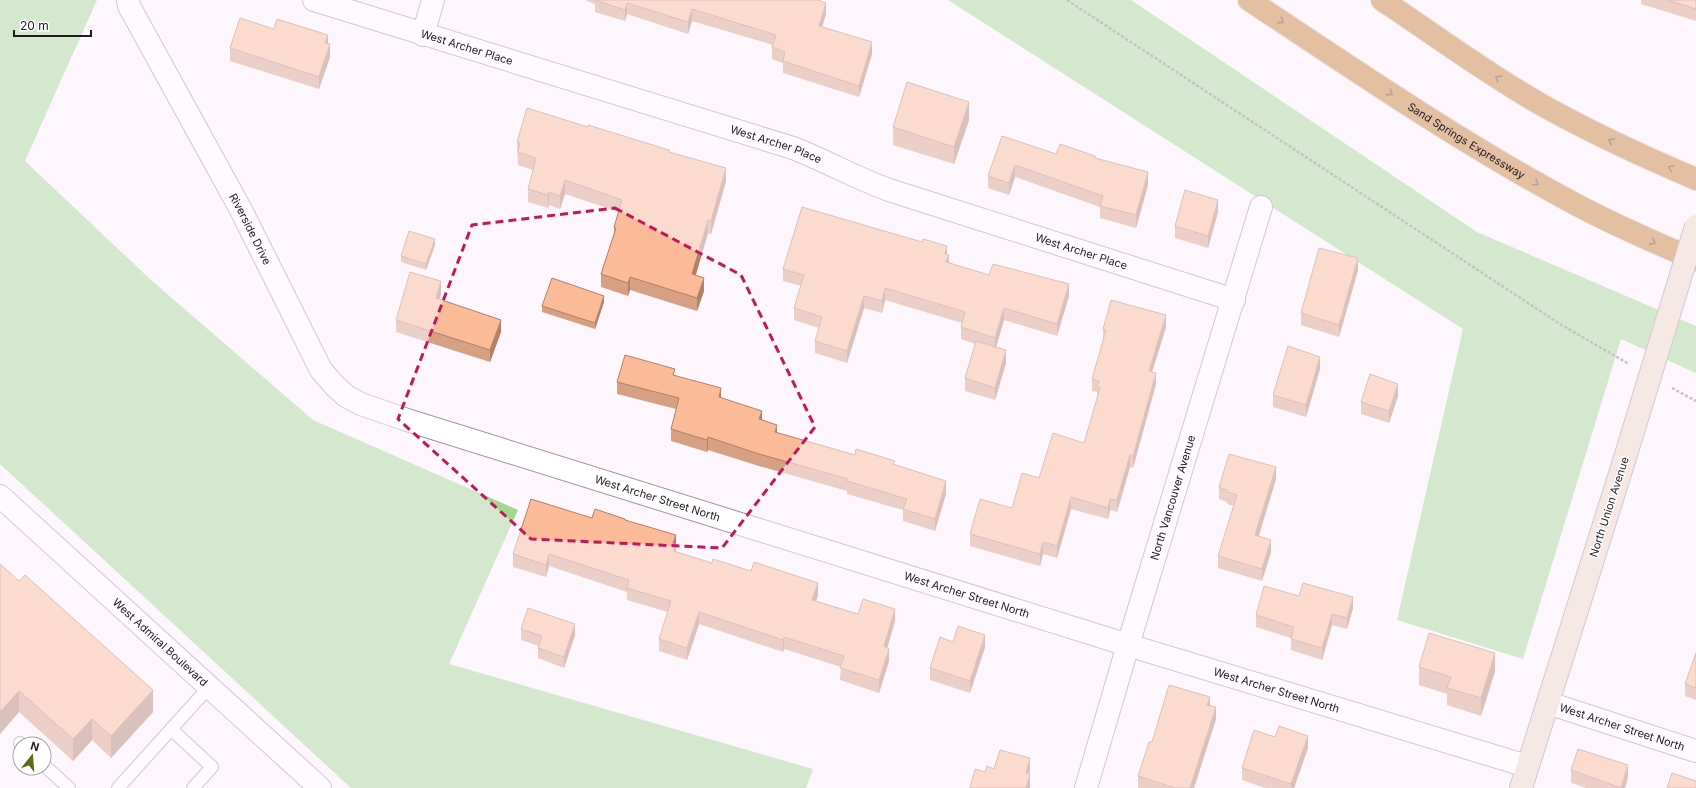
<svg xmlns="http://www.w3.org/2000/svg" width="1696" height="788" viewBox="0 0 1696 788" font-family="Inter,sans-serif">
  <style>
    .forest { fill: #a2d892 }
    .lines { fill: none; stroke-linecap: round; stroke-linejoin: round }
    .lane-casing { stroke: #a290a1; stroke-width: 14 }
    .street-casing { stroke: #a290a1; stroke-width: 24 }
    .secondary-casing { stroke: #a290a1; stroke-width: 24 }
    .highway-casing { stroke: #d7d6d7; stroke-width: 24 }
    .path { stroke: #898188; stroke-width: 2.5; stroke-dasharray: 3 2; stroke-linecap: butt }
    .lane { stroke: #fff; stroke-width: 12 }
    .street { stroke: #fff; stroke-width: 22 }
    .secondary { stroke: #edd8c2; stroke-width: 22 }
    .highway { stroke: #c27e32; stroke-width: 22 }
    .secondary-bridge-casing { stroke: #a290a1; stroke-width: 24; stroke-linecap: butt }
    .secondary-bridge { stroke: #edd8c2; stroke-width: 22 }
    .wall { fill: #d8a083 }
    .shaded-wall { fill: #b0826a }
    .building { fill: #fbba98; stroke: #b0826a }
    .oneway { stroke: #614228 }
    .marked { fill: none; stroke: #c2185b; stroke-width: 3; stroke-dasharray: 8 5; stroke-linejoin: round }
    .labels { text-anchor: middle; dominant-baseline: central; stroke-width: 3; stroke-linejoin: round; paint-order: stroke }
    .street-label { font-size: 11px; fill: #211a21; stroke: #fff }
  </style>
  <rect width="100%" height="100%" fill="#fef6fd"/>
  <g class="forest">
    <path d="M 0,0 L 97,0 L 25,161 L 151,280 L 313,420 L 518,510 L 449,664 L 813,769 L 806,788 L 351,788 L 0,464 Z"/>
    <path d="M 948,0 L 1131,0 L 1477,232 L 1696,326 L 1696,373 L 1621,339 L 1523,659 L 1397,620 L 1463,329 Z"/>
  </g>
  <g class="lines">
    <g class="lane-casing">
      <g id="lane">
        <path d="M 171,729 L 212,767 L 193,788"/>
        <path d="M 20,743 L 20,744"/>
        <path d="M 44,765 L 69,788"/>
        <path d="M 118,788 L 210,686"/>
      </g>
    </g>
    <g class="street-casing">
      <g id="street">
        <path id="s1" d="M 128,0 L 129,6 L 241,210 L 321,370 L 335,386 L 346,396 L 361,404 L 407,420 L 1128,645 L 1527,766"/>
        <path id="s2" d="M 314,0 L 793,148 C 826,161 856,178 889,190 L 1234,300"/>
        <path d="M 423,35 L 433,0"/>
        <path id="s3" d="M 0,496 L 320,788"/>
        <path id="s4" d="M 1548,703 L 1696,751"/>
        <path id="s5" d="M 1086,788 L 1128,645 L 1261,207"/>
      </g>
    </g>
    <g class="secondary-casing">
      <path id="secondary" d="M 1521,788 L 1624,461"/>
    </g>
    <g class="highway-casing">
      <g id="highway">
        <path id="s6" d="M 1249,0 C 1352,68 1455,139 1564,198 C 1607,222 1651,241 1696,260"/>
        <path d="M 1382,0 C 1435,35 1487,74 1542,105 C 1592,133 1644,157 1696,179"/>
      </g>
    </g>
    <g class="path">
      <path d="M 1067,0 L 1560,324 L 1629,364"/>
      <path d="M 1672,388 L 1696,401"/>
    </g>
    <use href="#lane" class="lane"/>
    <use href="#street" class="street"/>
    <use href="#secondary" class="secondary"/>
    <use href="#highway" class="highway"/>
    <g class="secondary-bridge-casing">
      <path id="secondary-bridge" d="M 1624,461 L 1696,226"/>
    </g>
    <use href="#secondary-bridge" class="secondary-bridge"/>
  </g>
  <g class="wall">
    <path d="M 585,0 L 818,0 L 826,14 L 822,27 L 872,54 L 859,97 L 783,73 L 783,63 L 772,59 L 772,47 L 773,45 L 692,21 L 688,34 L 627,14 L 625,21 L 595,12 L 595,4 Z"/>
    <path d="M 1641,0 L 1696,0 L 1696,21 L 1641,4 Z"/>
    <path d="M 274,29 L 328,44 L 330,57 L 319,89 L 230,61 L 230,48 Z"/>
    <path d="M 969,120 L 954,164 L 893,145 L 893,127 Z"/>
    <path d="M 1002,136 L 1056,154 L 1095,158 L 1148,185 L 1136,228 L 1100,218 L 1100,207 L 1015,177 L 1009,195 L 988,188 L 988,176 Z"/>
    <path d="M 517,142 L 669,152 L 726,181 L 711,234 L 708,233 L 696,275 L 704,291 L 697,311 L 630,290 L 628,296 L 601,287 L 601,274 L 614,234 L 614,227 L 619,212 L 565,194 L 560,209 L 549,205 L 548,208 L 528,202 L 528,189 L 533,170 L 518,165 Z"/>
    <path d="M 1218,212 L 1208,248 L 1175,238 L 1175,226 Z"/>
    <path d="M 435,245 L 426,270 L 401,262 L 401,256 Z"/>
    <path d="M 947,254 L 949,263 L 989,275 L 1069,296 L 1057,336 L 1004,320 L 996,347 L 1006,363 L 995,400 L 965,391 L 965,378 L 975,344 L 961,339 L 961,327 L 962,323 L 885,300 L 882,313 L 864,308 L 847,363 L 815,353 L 815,341 L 819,328 L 794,320 L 794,308 L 801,286 L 783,281 L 783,269 Z"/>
    <path d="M 1358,270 L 1339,337 L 1301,325 L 1301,313 Z"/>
    <path d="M 441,293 L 440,299 L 501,332 L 490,362 L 396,332 L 396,320 Z"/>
    <path d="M 604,302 L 595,329 L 542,312 L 542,306 Z"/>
    <path d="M 1166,327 L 1152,372 L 1156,384 L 1133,468 L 1130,467 L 1117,512 L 1110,510 L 1108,519 L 1071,509 L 1057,558 L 1043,554 L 1040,566 L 970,546 L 970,534 L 1012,508 L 1039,478 L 1084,443 L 1097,398 L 1097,392 L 1092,391 L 1092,379 L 1103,341 L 1103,329 Z"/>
    <path d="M 1320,369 L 1306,417 L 1273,407 L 1273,395 Z"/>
    <path d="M 675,375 L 721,398 L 762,419 L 777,433 L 855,455 L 895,465 L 946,494 L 935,531 L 903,521 L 903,510 L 847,494 L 847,491 L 759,466 L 708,450 L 707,452 L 671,441 L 671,429 L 676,409 L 617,394 L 617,382 Z"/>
    <path d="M 1398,396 L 1389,423 L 1361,414 L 1361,402 Z"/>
    <path d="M 1276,479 L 1259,536 L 1271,552 L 1262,581 L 1218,568 L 1218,556 L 1234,506 L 1227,504 L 1227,502 L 1219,499 L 1219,487 Z"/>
    <path d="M 592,518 L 625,521 L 676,544 L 676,552 L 712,563 L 818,595 L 816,601 L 858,614 L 895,621 L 887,648 L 889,661 L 879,693 L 840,680 L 841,667 L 784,649 L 783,652 L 699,624 L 687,660 L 659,651 L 659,639 L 668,612 L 627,600 L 627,592 L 549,566 L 546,577 L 513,567 L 513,554 Z"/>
    <path d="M 0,564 L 153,712 L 111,758 L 92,740 L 73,761 L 19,712 L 0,734 Z"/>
    <path d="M 1299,596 L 1353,608 L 1347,629 L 1332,625 L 1322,660 L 1291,650 L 1291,638 L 1256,627 L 1256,615 Z"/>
    <path d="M 521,629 L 575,635 L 564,668 L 538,658 L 538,648 L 539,646 L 521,640 Z"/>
    <path d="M 953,642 L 985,647 L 970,693 L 930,680 L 930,668 Z"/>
    <path d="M 1696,653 L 1696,700 L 1685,696 L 1685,684 Z"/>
    <path d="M 1419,667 L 1495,671 L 1481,716 L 1447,705 L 1447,694 L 1419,685 Z"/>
    <path d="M 1210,706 L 1216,719 L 1194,788 L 1138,788 L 1138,776 L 1152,742 Z"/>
    <path d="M 1308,748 L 1294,788 L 1265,788 L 1242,780 L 1242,768 Z"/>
    <path d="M 1571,770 L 1628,777 L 1625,788 L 1586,788 L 1571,783 Z"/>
  </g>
  <g class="shaded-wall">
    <path d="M 627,3 L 627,14 L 625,21 L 625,10 Z"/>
    <path d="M 826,3 L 826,14 L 819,38 L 819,26 Z"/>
    <path d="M 692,9 L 692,21 L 688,34 L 688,22 Z"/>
    <path d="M 328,35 L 328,47 L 325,43 Z"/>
    <path d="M 872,42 L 872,54 L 859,97 L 859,86 Z"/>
    <path d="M 330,44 L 330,57 L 319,89 L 319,77 Z"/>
    <path d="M 969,102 L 969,120 L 954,164 L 954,147 Z"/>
    <path d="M 1015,165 L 1015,177 L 1009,195 L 1009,183 Z"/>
    <path d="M 726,168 L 726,181 L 711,234 L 711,221 Z"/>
    <path d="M 1148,172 L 1148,185 L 1136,228 L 1136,215 Z"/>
    <path d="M 565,180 L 565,194 L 560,209 L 560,196 Z"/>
    <path d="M 549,192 L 549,205 L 548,208 L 548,195 Z"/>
    <path d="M 1218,200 L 1218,212 L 1208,248 L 1208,236 Z"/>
    <path d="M 708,220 L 708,233 L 692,287 L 692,274 Z"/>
    <path d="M 435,239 L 435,245 L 426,270 L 426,264 Z"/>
    <path d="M 947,246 L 947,258 L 945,254 Z"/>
    <path d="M 949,255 L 949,267 L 946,262 Z"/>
    <path d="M 1358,258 L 1358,270 L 1339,337 L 1339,325 Z"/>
    <path d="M 630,277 L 630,290 L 628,296 L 628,283 Z"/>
    <path d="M 704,278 L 704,291 L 697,311 L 697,298 Z"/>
    <path d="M 441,281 L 441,293 L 436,310 L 436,298 Z"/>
    <path d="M 1069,284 L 1069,296 L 1057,336 L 1057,324 Z"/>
    <path d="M 885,288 L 885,300 L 882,313 L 882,301 Z"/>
    <path d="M 604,296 L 604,302 L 595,329 L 595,323 Z"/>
    <path d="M 864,296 L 864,308 L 847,363 L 847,351 Z"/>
    <path d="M 1004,308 L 1004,320 L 995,350 L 995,338 Z"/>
    <path d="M 1166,315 L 1166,327 L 1149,382 L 1149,371 Z"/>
    <path d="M 501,320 L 501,332 L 490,362 L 490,350 Z"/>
    <path d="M 1006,350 L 1006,363 L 995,400 L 995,388 Z"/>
    <path d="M 1320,357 L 1320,369 L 1306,417 L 1306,405 Z"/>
    <path d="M 1156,373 L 1156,384 L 1133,468 L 1133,456 Z"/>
    <path d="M 1398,384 L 1398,396 L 1389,423 L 1389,411 Z"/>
    <path d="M 721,388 L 721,400 L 719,397 Z"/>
    <path d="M 762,411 L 762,424 L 759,419 Z"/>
    <path d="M 777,425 L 777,437 L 775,432 Z"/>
    <path d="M 708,437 L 708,450 L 707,452 L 707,440 Z"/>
    <path d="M 1130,455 L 1130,467 L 1117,512 L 1117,500 Z"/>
    <path d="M 1276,467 L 1276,479 L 1255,547 L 1255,535 Z"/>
    <path d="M 946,481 L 946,494 L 935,531 L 935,519 Z"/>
    <path d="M 1071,497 L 1071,509 L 1057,558 L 1057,546 Z"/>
    <path d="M 1110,499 L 1110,510 L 1108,519 L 1108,508 Z"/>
    <path d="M 676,535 L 676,556 L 674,563 L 673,543 Z"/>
    <path d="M 1271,540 L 1271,552 L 1262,581 L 1262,569 Z"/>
    <path d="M 1043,542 L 1043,554 L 1040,566 L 1040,554 Z"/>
    <path d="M 549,554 L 549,566 L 546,577 L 546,565 Z"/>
    <path d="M 818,583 L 818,595 L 812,613 L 812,600 Z"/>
    <path d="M 1353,597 L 1353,608 L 1347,629 L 1347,618 Z"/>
    <path d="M 895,609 L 895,621 L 884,659 L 884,646 Z"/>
    <path d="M 699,612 L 699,624 L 687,660 L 687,648 Z"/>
    <path d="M 1332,614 L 1332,625 L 1322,660 L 1322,648 Z"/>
    <path d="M 575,624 L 575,635 L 564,668 L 564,657 Z"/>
    <path d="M 985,635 L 985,647 L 970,693 L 970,681 Z"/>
    <path d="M 784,637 L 784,649 L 783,652 L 783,640 Z"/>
    <path d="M 889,649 L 889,661 L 879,693 L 879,680 Z"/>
    <path d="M 1495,653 L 1495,671 L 1481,716 L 1481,698 Z"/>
    <path d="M 153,690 L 153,712 L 111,758 L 111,736 Z"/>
    <path d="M 19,691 L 19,712 L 0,734 L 0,712 Z"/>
    <path d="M 1210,697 L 1210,709 L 1207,705 Z"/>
    <path d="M 1216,707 L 1216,719 L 1194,788 L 1190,788 Z"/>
    <path d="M 92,719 L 92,740 L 73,761 L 73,739 Z"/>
    <path d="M 1308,736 L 1308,748 L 1294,788 L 1291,788 L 1291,784 Z"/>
    <path d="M 1030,758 L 1030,771 L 1026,785 L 1026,773 Z"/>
    <path d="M 1628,765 L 1628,777 L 1625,788 L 1621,788 Z"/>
    <path d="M 1030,774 L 1030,788 L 1026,788 Z"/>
  </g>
  <g class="building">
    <path d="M 595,0 L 818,0 L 826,3 L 819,26 L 872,42 L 859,86 L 783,61 L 785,52 L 772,47 L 776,35 L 692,9 L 688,22 L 627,3 L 625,10 Z"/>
    <path d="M 1667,0 L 1696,0 L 1696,9 Z"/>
    <path d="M 240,18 L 274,29 L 277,19 L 328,35 L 325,43 L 330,44 L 319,77 L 230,48 Z"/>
    <path d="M 907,82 L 969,102 L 954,147 L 893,127 Z"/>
    <path d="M 527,108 L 588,127 L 588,125 L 669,150 L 669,152 L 726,168 L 711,221 L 708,220 L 692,274 L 704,278 L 697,298 L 630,277 L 628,283 L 601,274 L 616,228 L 614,227 L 622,200 L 565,180 L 560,196 L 549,192 L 548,195 L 528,189 L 536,158 L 518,152 L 520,143 L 517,142 Z"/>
    <path d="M 1002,136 L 1056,154 L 1060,144 L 1095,156 L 1095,158 L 1148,172 L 1136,215 L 1100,206 L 1103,196 L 1015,165 L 1009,183 L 988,176 Z"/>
    <path d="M 1185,190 L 1218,200 L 1208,236 L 1175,226 Z"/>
    <path d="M 802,207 L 922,242 L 923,239 L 947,246 L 945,254 L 949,255 L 946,262 L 989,275 L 993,264 L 1069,284 L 1057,324 L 1004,308 L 995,338 L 961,327 L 965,312 L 885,288 L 882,301 L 864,296 L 847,351 L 815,341 L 822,317 L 794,308 L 804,275 L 783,269 Z"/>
    <path d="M 409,231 L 435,239 L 426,264 L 401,256 Z"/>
    <path d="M 1319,248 L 1358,258 L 1339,325 L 1301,313 Z"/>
    <path d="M 410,272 L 441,281 L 436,298 L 501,320 L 490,350 L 396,320 Z"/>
    <path d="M 552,278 L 604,296 L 595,323 L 542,306 Z"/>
    <path d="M 1111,300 L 1166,315 L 1149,371 L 1156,373 L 1133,456 L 1130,455 L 1117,500 L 1110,499 L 1108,508 L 1071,497 L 1057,546 L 1043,542 L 1040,554 L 970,534 L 980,499 L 1012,508 L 1022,473 L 1039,478 L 1053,433 L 1084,443 L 1100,388 L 1097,387 L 1099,381 L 1092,379 L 1106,330 L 1103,329 Z"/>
    <path d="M 976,341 L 1006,350 L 995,388 L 965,378 Z"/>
    <path d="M 1288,346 L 1320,357 L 1306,405 L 1273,395 Z"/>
    <path d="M 625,355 L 675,369 L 673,375 L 721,388 L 719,397 L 762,411 L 759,419 L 777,425 L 775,432 L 855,455 L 856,449 L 895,461 L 893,464 L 946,481 L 935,519 L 903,509 L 907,499 L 847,481 L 848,479 L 759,454 L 708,437 L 707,440 L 671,429 L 679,398 L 617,382 Z"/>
    <path d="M 1370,374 L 1398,384 L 1389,411 L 1361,402 Z"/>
    <path d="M 1229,454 L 1276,467 L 1255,535 L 1271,540 L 1262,569 L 1218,556 L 1237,495 L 1227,492 L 1227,490 L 1219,487 Z"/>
    <path d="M 531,499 L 592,518 L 595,509 L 625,519 L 625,520 L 676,535 L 673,543 L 676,544 L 674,551 L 712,563 L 713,559 L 751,571 L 754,562 L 818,583 L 812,600 L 858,614 L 863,599 L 895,609 L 884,646 L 889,649 L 879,680 L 840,668 L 844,656 L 784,637 L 783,640 L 699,612 L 687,648 L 659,639 L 671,601 L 627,588 L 629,580 L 549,554 L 546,565 L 513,554 Z"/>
    <path d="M 0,564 L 19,581 L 25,575 L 153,690 L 111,736 L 92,719 L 73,739 L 19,691 L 0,712 Z"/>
    <path d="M 1303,583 L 1353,597 L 1347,618 L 1332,614 L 1322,648 L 1291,639 L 1294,627 L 1256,615 L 1264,586 L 1299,596 Z"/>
    <path d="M 528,608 L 575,624 L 564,657 L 538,648 L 542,636 L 521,629 Z"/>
    <path d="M 958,626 L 985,635 L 970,681 L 930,668 L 940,637 L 953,642 Z"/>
    <path d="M 1429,633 L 1495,653 L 1481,698 L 1447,688 L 1451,677 L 1419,667 Z"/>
    <path d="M 1696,653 L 1696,688 L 1685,684 Z"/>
    <path d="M 1169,685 L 1210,697 L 1207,705 L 1216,707 L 1190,788 L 1175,788 L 1138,776 L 1149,742 L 1152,742 Z"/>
    <path d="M 1279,726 L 1308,736 L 1291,784 L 1242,768 L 1254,730 L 1275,737 Z"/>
    <path d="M 1578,749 L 1628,765 L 1621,788 L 1571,770 Z"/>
    <path d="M 1000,750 L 1030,758 L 1026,773 L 1030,774 L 1026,788 L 970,788 L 975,769 L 985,772 L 987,766 L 994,769 Z"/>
    <path d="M 1672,773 L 1696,781 L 1696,788 L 1667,788 Z"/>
  </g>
  <defs><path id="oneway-chevron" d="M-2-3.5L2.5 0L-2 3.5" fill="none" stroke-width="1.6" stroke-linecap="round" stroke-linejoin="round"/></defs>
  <g class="oneway">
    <use href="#oneway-chevron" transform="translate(1281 21) rotate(33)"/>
    <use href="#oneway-chevron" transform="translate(1498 78) rotate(-148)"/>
    <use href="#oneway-chevron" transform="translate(1390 93) rotate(33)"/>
    <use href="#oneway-chevron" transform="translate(1611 141) rotate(-154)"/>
    <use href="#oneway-chevron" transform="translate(1671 168) rotate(-157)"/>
    <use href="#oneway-chevron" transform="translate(1536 183) rotate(29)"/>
    <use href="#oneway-chevron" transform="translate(1653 242) rotate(24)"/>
  </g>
  <path d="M0 0H1696V788H0ZM 615,208 L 741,275 L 815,427 L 722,548 L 531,539 L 398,419 L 472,225 Z" fill="#fef6fd" fill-opacity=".55" fill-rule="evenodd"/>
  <path class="marked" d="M 615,208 L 741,275 L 815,427 L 722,548 L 531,539 L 398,419 L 472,225 Z"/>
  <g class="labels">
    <g class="street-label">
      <text stroke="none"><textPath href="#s2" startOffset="160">West Archer Place</textPath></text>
      <text stroke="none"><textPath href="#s6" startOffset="259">Sand Springs Expressway</textPath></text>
      <text stroke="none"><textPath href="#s2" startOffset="484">West Archer Place</textPath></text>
      <text stroke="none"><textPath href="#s1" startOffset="260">Riverside Drive</textPath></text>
      <text stroke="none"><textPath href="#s2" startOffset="808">West Archer Place</textPath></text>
      <text stroke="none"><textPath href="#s5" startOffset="303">North Vancouver Avenue</textPath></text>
      <text stroke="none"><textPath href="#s1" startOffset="782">West Archer Street North</textPath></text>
      <text transform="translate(1609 507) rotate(-72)">North Union Avenue</text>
      <text stroke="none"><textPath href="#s1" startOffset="1106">West Archer Street North</textPath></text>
      <text stroke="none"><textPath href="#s3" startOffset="217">West Admiral Boulevard</textPath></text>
      <text stroke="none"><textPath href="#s1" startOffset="1430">West Archer Street North</textPath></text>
      <text stroke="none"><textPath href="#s4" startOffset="78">West Archer Street North</textPath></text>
    </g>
  </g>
  <g transform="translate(32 756) rotate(17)"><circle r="19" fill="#ffffff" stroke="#a6a3a6"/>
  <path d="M0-3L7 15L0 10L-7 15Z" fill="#5f6c16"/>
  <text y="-6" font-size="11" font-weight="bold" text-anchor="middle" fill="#211a21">N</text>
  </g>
  <path d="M14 30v6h77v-6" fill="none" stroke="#211a21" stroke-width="2"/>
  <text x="20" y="30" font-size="12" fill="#211a21" stroke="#ffffff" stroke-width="3" paint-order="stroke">20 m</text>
</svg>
